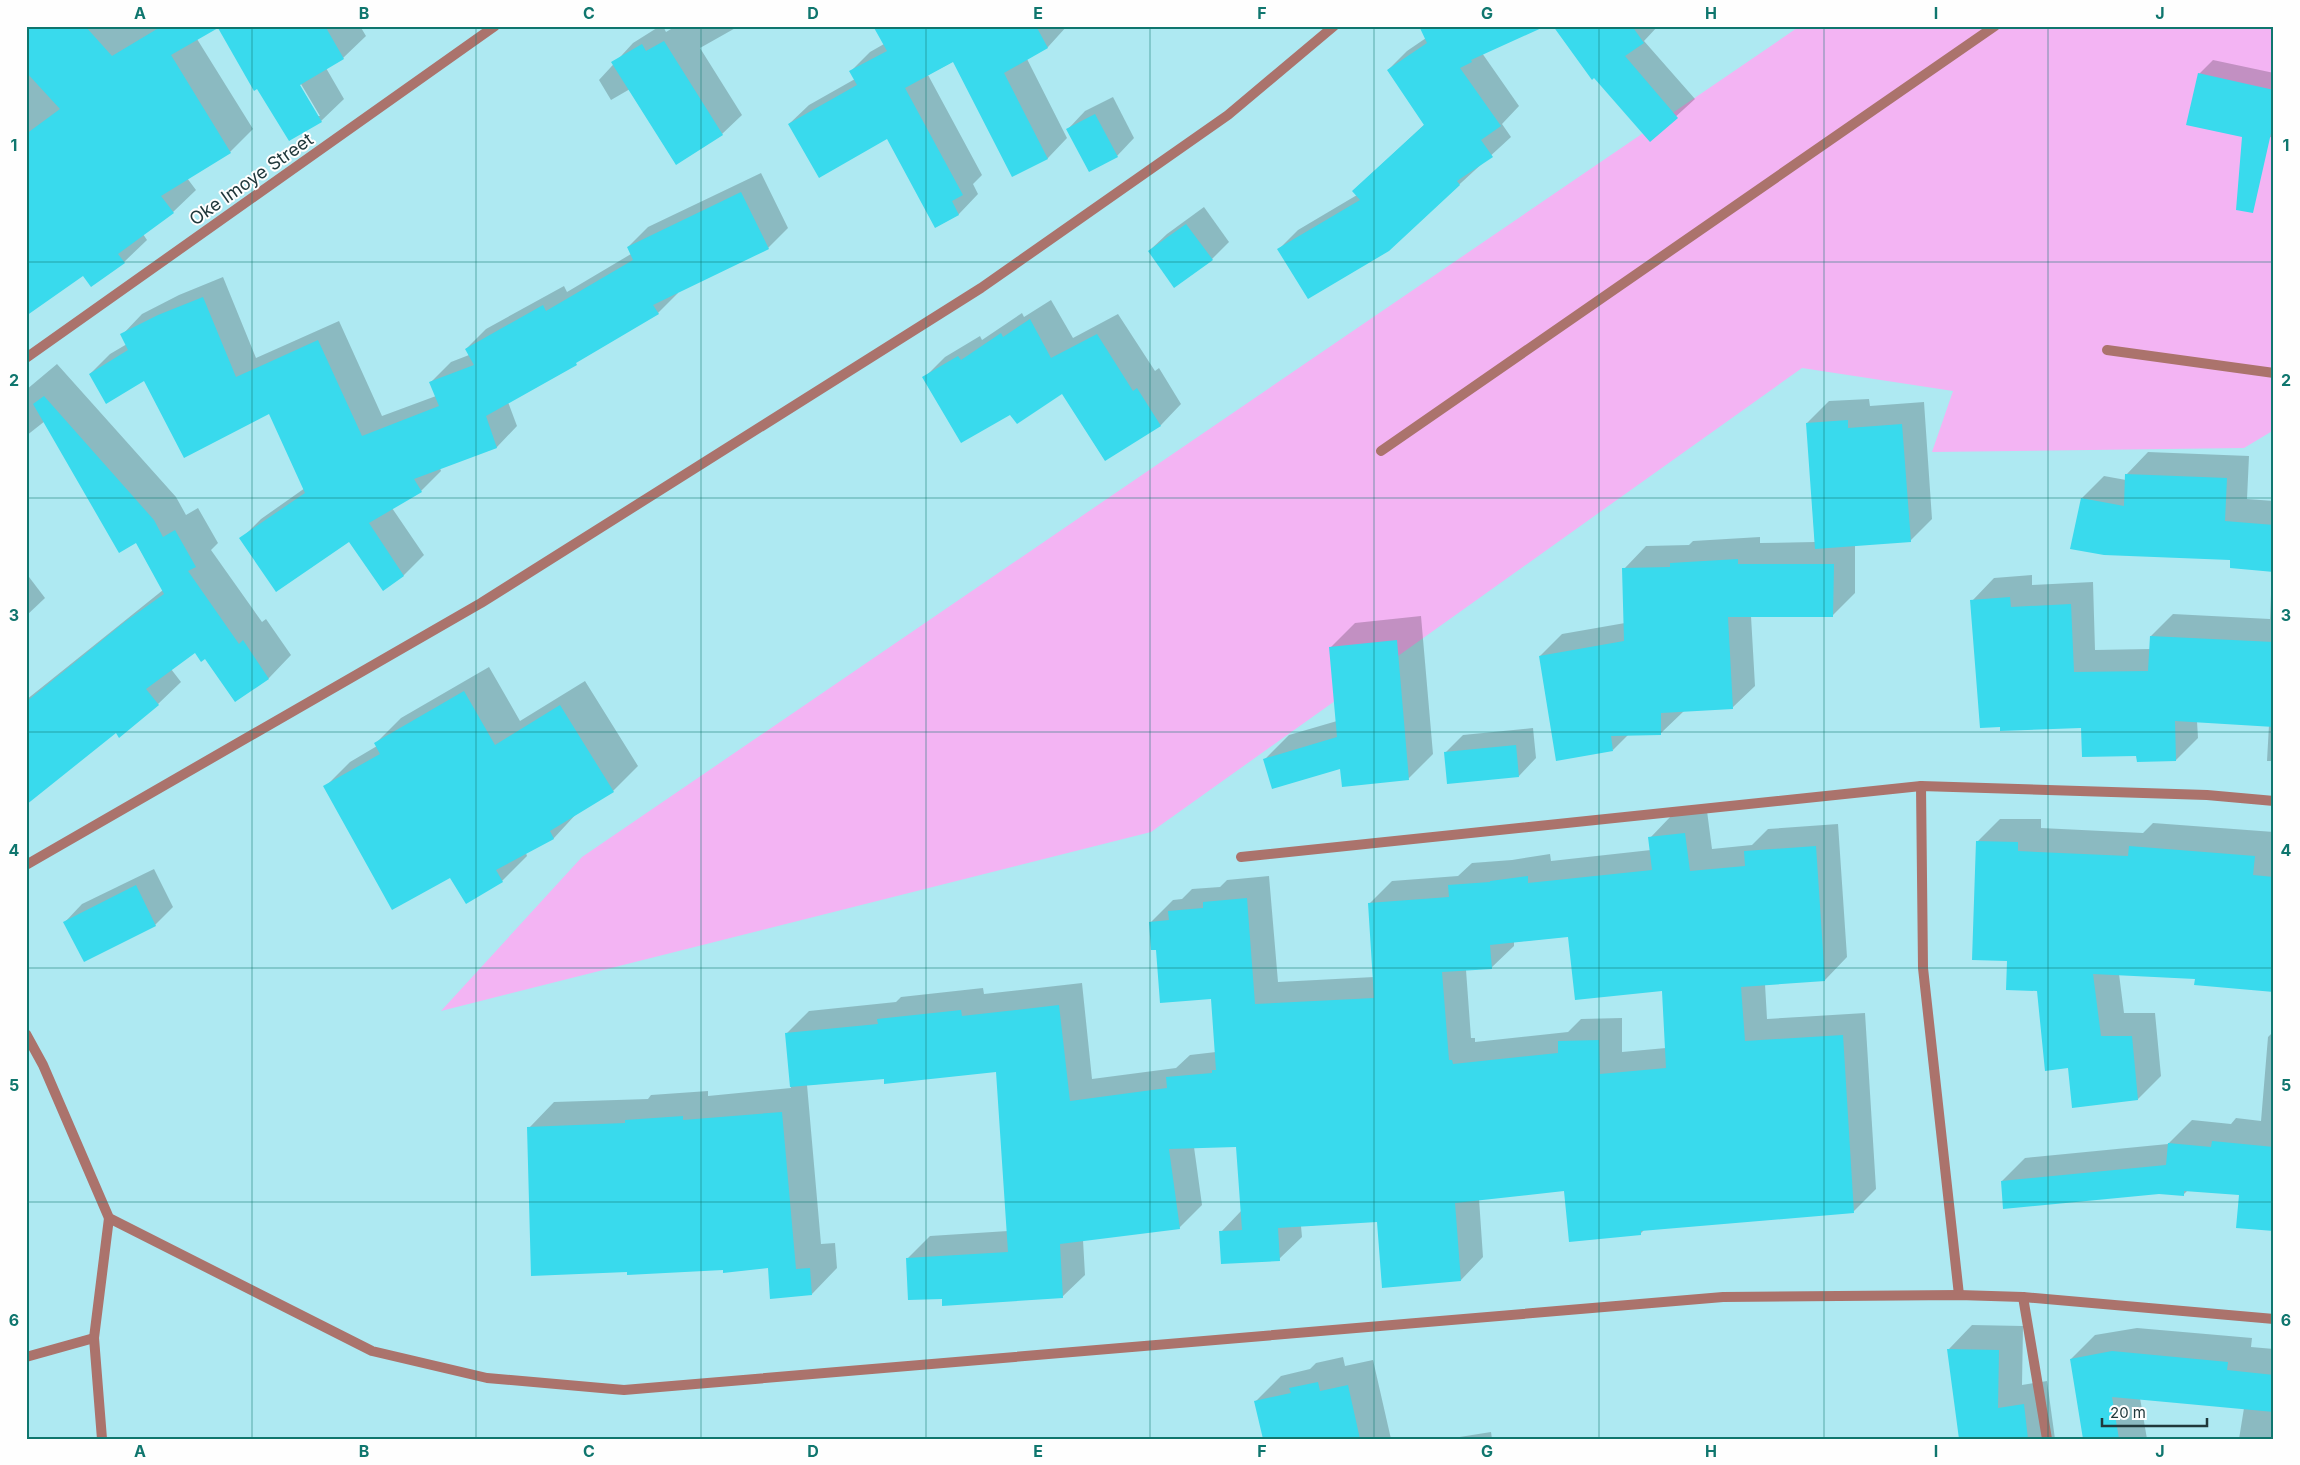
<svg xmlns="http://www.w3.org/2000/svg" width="2300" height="1465" viewBox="0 0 2300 1465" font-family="Inter,sans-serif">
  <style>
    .green { fill: #f3b4f3 }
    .shadow { fill: #0003; fill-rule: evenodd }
    .building { fill: #39daed; fill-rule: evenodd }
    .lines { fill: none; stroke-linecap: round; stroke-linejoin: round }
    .street { stroke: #ab736c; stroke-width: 10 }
    .grid { fill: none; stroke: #0f766e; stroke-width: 1; stroke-opacity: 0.55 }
    .labels { text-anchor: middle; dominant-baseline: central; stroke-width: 4; stroke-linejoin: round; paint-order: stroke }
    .street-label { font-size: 18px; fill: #20383b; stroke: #fefefe }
    .neatline { fill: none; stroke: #0f766e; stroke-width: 2 }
    .grid-label { font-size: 16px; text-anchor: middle; font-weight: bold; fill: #0f766e }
  </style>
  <rect width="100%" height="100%" fill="#aee9f2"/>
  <path class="green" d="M 1800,26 L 2274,26 L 2274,430 L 2244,448 L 1932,452 L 1953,391 L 1802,368 L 1151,832 L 441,1011 L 582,857 Z"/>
  <g class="shadow">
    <path d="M 26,26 L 218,26 L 197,39 L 253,129 L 230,152 L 187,178 L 196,190 L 173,212 L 143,234 L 147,240 L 124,262 L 83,274 L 26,314 Z"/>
    <path d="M 218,26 L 360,26 L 366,36 L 343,58 L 326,68 L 344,99 L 321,121 ZM 298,79 L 320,116 L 317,116 L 296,80 Z"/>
    <path d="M 660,26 L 663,26 L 666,32 L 676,26 L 739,26 L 700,48 L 742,115 L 722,134 L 630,89 L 611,100 L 599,80 L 633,43 Z"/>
    <path d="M 875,26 L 1067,26 L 1048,47 L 1027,59 L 1067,138 L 1048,158 L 1021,171 L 954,61 L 928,75 L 982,175 L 973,184 L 978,194 L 959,214 L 936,227 L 888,137 L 789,124 L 809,105 L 855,79 L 851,71 L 870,52 L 884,44 Z"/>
    <path d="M 1554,26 L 1658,26 L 1644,41 L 1695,99 L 1650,140 Z"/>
    <path d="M 1426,38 L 1482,53 L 1519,106 L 1502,124 L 1511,137 L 1388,250 L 1279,249 L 1298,230 L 1357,195 L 1353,191 L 1425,124 L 1388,70 L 1407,51 Z"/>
    <path d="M 2213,60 L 2274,73 L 2274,138 L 2270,137 L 2266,141 L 2199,74 Z"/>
    <path d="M 1113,97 L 1134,138 L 1117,156 L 1068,129 L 1085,111 Z"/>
    <path d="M 761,173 L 788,228 L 768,248 L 678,292 L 678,293 L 658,313 L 508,402 L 517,426 L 497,447 L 440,468 L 441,471 L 421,491 L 392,508 L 424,555 L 404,575 L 383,590 L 350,540 L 241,539 L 261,519 L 305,488 L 270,412 L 145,379 L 90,374 L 110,354 L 127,344 L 122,335 L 142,314 L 179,295 L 223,277 L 256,358 L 339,321 L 382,416 L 436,396 L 431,382 L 451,362 L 469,355 L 466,349 L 486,329 L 564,286 L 567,292 L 631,254 L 628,247 L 648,227 Z"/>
    <path d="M 1204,207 L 1229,242 L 1212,259 L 1149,251 L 1167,234 Z"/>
    <path d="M 1051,300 L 1073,338 L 1118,314 L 1155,371 L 1159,368 L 1181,404 L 1161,425 L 1105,460 L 1062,392 L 1011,413 L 924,378 L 945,357 L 980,336 L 982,340 L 1022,313 L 1024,317 Z"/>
    <path d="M 57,364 L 176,497 L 186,515 L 198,508 L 218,543 L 211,550 L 262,622 L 266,619 L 291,655 L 269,678 L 235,701 L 206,658 L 195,652 L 171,669 L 181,682 L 158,704 L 116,731 L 26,803 L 26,700 L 163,590 L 136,542 L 45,421 L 26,436 L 26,390 Z"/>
    <path d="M 1869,399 L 1870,406 L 1924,402 L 1932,519 L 1910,541 L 1855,545 L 1855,593 L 1833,615 L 1751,616 L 1755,686 L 1732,708 L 1684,711 L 1661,733 L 1629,734 L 1613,750 L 1540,656 L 1562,634 L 1625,623 L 1624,569 L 1646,546 L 1689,545 L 1693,541 L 1760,537 L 1760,543 L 1815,542 L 1807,423 L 1829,401 Z"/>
    <path d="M 2148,452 L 2249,456 L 2247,499 L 2274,501 L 2274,761 L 2267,761 L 2269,725 L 2197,721 L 2198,738 L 2176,760 L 2138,754 L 2083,726 L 1972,601 L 1994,578 L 2032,575 L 2032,585 L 2093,582 L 2095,650 L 2150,649 L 2151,636 L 2173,614 L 2270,619 L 2272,570 L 2232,559 L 2082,498 L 2104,476 L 2126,480 L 2126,475 Z"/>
    <path d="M 26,573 L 45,598 L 26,616 Z"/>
    <path d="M 1421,616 L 1433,754 L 1408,779 L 1341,767 L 1265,759 L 1289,735 L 1337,721 L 1331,647 L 1355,623 Z"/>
    <path d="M 489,667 L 520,721 L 585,681 L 638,766 L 613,791 L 578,812 L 554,838 L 526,853 L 527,856 L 502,881 L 450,876 L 325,787 L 350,762 L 377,746 L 376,743 L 401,718 Z"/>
    <path d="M 1533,728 L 1536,758 L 1519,776 L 1446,752 L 1463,735 Z"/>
    <path d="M 1707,811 L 1712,849 L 1752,845 L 1768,829 L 1838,824 L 1847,957 L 1825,980 L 1765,984 L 1767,1019 L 1865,1013 L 1876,1189 L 1854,1211 L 1644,1230 L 1641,1233 L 1565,1190 L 1479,1199 L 1483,1257 L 1461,1280 L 1378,1221 L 1301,1226 L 1302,1237 L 1279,1259 L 1221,1232 L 1242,1210 L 1237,1145 L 1194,1147 L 1202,1205 L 1179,1228 L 1083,1240 L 1085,1275 L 1062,1297 L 943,1297 L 907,1259 L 930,1236 L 1008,1231 L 998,1071 L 885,1078 L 807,1085 L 821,1244 L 835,1243 L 837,1268 L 812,1294 L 769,1267 L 628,1271 L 529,1128 L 554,1102 L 648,1099 L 651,1095 L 708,1091 L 708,1096 L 791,1088 L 786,1034 L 809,1011 L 896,1002 L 901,997 L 983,988 L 984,994 L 1082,983 L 1092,1079 L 1176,1068 L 1190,1055 L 1216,1052 L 1212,997 L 1158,948 L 1150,923 L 1173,900 L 1182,899 L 1192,889 L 1220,887 L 1227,880 L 1269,876 L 1278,982 L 1374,977 L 1370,903 L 1392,881 L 1458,876 L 1472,863 L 1512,860 L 1550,854 L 1551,861 L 1651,850 L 1650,838 L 1672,815 ZM 1569,936 L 1663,990 L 1666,1048 L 1622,1052 L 1622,1018 L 1581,1019 L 1568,1032 L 1475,1042 L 1475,1038 L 1471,1038 L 1466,970 L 1491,968 L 1514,946 L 1514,942 Z"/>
    <path d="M 2000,819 L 2041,819 L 2041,828 L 2143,833 L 2153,823 L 2274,832 L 2274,991 L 2196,977 L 2119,974 L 2124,1013 L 2155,1013 L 2161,1076 L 2138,1099 L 2069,1067 L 2038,990 L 2008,959 L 1977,842 Z"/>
    <path d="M 154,869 L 173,907 L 155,925 L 65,922 L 82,904 Z"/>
    <path d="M 2274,1031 L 2274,1230 L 2241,1194 L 2188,1190 L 2183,1195 L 2002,1181 L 2025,1158 L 2168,1144 L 2192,1120 L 2231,1124 L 2236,1118 L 2261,1121 L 2268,1037 Z"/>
    <path d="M 1972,1325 L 2023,1326 L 2022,1385 L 2047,1381 L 2055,1439 L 1961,1439 L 1949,1349 Z"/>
    <path d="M 2137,1328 L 2252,1338 L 2251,1347 L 2274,1349 L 2274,1439 L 2239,1439 L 2244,1408 L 2140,1398 L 2147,1439 L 2084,1439 L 2071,1359 L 2095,1335 Z"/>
    <path d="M 1343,1357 L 1345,1366 L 1373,1360 L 1391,1439 L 1264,1439 L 1256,1401 L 1281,1376 L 1310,1369 L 1316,1363 Z"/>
    <path d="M 1491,1432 L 1492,1439 L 1447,1439 Z"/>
  </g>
  <g class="building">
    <path d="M 26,26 L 85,26 L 112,56 L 162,26 L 325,26 L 344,59 L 300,85 L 322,122 L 289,141 L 257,89 L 254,91 L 218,28 L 171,55 L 231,153 L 161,196 L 174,213 L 118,254 L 125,263 L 91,287 L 83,276 L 26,316 L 26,134 L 60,109 L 26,72 Z"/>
    <path d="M 873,26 L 1036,26 L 1048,48 L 1004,73 L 1048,159 L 1012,177 L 953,62 L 905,88 L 963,195 L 952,201 L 959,215 L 935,228 L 887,139 L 819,178 L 788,124 L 857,85 L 849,71 L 887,51 Z"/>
    <path d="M 1419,26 L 1546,26 L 1471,60 L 1472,62 L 1460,68 L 1501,126 L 1481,140 L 1493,157 L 1457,181 L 1460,185 L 1389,251 L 1308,299 L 1277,249 L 1360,200 L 1352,191 L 1424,125 L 1387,70 L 1427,43 Z"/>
    <path d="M 1553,26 L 1632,26 L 1644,43 L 1625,56 L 1678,118 L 1650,142 L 1594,78 L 1592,80 Z"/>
    <path d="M 664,41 L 723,135 L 676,165 L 611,62 L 642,44 L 646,51 Z"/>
    <path d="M 2198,73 L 2274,90 L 2274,120 L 2253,213 L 2236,210 L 2242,137 L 2186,125 Z"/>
    <path d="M 1095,114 L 1118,157 L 1089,172 L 1066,129 Z"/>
    <path d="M 741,192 L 769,249 L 653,305 L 659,314 L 576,363 L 577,365 L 486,416 L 497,448 L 414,479 L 422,492 L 369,523 L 404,576 L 383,591 L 349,542 L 276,592 L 239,538 L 305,493 L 269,414 L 184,458 L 144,381 L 106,404 L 89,374 L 128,350 L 120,334 L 158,315 L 203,297 L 236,377 L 318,340 L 362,436 L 439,406 L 429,382 L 474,365 L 465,349 L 543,305 L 546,311 L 633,260 L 627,247 Z"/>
    <path d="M 1186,224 L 1213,260 L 1174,288 L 1148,251 Z"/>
    <path d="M 1030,319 L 1051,358 L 1097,334 L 1133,391 L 1137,388 L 1161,426 L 1105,461 L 1062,394 L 1017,424 L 1010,415 L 961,443 L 922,377 L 958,356 L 961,360 L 1001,333 L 1003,337 Z"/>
    <path d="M 44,396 L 154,520 L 163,537 L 175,530 L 196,567 L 188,571 L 239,644 L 243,640 L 269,679 L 235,702 L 205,659 L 201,662 L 195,653 L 146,689 L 159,705 L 119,738 L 116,733 L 26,805 L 26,702 L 126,621 L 164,594 L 136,543 L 119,553 L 33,404 Z"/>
    <path d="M 1848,420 L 1848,428 L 1902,424 L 1911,542 L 1815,549 L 1806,423 Z"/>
    <path d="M 2125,474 L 2227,478 L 2225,521 L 2274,525 L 2274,572 L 2230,568 L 2230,560 L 2104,555 L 2070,549 L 2081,498 L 2124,506 Z"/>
    <path d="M 1738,559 L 1738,564 L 1834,564 L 1833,617 L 1728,617 L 1733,709 L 1661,713 L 1661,735 L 1611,736 L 1613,751 L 1556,761 L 1539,656 L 1624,641 L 1622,568 L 1670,567 L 1670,563 Z"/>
    <path d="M 2010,597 L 2011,607 L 2071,604 L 2074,672 L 2148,671 L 2150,636 L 2274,642 L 2274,727 L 2175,721 L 2176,761 L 2137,762 L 2136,756 L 2082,757 L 2081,728 L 2000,731 L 2000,727 L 1980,728 L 1970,600 Z"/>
    <path d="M 1397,640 L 1409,780 L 1342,787 L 1340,769 L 1272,789 L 1263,759 L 1337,737 L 1329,647 Z"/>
    <path d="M 464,691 L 495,745 L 560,705 L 614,792 L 550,831 L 554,839 L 496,870 L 503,882 L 466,904 L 450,878 L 392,910 L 323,786 L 380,754 L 374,743 Z"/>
    <path d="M 1516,745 L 1519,777 L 1447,784 L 1444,752 Z"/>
    <path d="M 1685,833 L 1690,871 L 1745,866 L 1744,851 L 1816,846 L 1825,981 L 1741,987 L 1745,1041 L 1843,1035 L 1854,1213 L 1641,1231 L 1641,1235 L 1569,1242 L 1564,1191 L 1455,1203 L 1461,1281 L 1382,1288 L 1377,1222 L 1278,1228 L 1280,1261 L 1221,1264 L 1219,1231 L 1242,1230 L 1236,1147 L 1169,1149 L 1180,1229 L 1060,1244 L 1063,1298 L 942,1306 L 942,1299 L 908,1300 L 906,1258 L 1008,1252 L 996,1072 L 884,1084 L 884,1079 L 790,1087 L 785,1033 L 878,1024 L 877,1019 L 961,1010 L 962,1016 L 1059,1005 L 1070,1101 L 1167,1088 L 1166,1077 L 1212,1073 L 1212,1070 L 1216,1070 L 1211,999 L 1160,1003 L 1156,950 L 1151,950 L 1149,922 L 1169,920 L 1168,911 L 1203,908 L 1203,902 L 1247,898 L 1255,1004 L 1374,998 L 1368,903 L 1449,897 L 1448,885 L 1490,882 L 1490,881 L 1528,876 L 1528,883 L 1652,870 L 1648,837 ZM 1568,937 L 1575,1000 L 1662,991 L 1666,1068 L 1600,1074 L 1599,1040 L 1558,1041 L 1558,1053 L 1453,1064 L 1452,1060 L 1449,1060 L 1442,972 L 1492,969 L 1490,945 Z"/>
    <path d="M 1976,841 L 2018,842 L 2018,851 L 2128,856 L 2129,846 L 2255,856 L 2253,875 L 2274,877 L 2274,992 L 2194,985 L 2195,979 L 2093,974 L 2101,1036 L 2132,1036 L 2138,1100 L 2072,1108 L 2068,1068 L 2045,1071 L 2037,991 L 2006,990 L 2007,961 L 1972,960 Z"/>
    <path d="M 136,885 L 156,926 L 84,962 L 63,922 Z"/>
    <path d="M 782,1112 L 796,1269 L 810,1268 L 812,1295 L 770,1299 L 768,1268 L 723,1273 L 723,1270 L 627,1275 L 627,1272 L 531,1276 L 527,1127 L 625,1123 L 625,1120 L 683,1116 L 683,1120 Z"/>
    <path d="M 2212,1141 L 2274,1147 L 2274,1231 L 2236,1228 L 2239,1195 L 2184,1191 L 2184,1196 L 2159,1194 L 2003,1209 L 2001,1181 L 2166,1165 L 2168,1143 L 2211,1147 Z"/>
    <path d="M 1947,1349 L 1999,1350 L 1998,1408 L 2024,1404 L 2028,1439 L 1959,1439 Z"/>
    <path d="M 2112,1351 L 2228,1362 L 2227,1370 L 2274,1375 L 2274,1412 L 2112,1397 L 2119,1439 L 2083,1439 L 2070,1359 Z"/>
    <path d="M 1318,1382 L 1320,1391 L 1348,1385 L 1360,1439 L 1263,1439 L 1254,1401 L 1291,1393 L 1289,1388 Z"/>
  </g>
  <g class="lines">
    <g class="street">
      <path d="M 2107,350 L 2274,373"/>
      <path d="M 26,358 L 495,26"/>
      <path d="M 1381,451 L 1995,26"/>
      <path d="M 1921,786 L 1923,968 L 1959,1295"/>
      <path d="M 1241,857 L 1921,786 L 2207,795 L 2274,801"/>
      <path d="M 26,865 L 481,603 L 981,288 L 1228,115 L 1334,26"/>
      <path d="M 26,1034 L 43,1065 L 109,1218 L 372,1351 L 487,1378 L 624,1390 L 1723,1297 L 1959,1295 L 2023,1297 L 2274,1319"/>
      <path d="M 2023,1297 L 2047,1439"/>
      <path d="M 26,1357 L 94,1338"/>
      <path d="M 102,1439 L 94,1338 L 109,1218"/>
    </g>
  </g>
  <path class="grid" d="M 252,26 L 252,1439M 476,26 L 476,1439M 701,26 L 701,1439M 926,26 L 926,1439M 1150,26 L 1150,1439M 1374,26 L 1374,1439M 1599,26 L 1599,1439M 1824,26 L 1824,1439M 2048,26 L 2048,1439M 26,262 L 2274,262M 26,498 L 2274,498M 26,732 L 2274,732M 26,968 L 2274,968M 26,1202 L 2274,1202"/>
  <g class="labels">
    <g class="street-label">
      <text transform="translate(251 179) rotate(-35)">Oke Imoye Street</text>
    </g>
  </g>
  <rect width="2300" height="1465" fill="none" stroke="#fefefe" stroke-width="55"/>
  <path d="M2102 1418v8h105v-8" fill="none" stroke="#20383b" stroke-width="2.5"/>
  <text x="2110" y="1418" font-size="15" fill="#20383b" stroke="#fefefe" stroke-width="4" paint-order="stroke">20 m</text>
  <rect x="28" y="28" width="2244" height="1410" class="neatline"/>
  <g class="grid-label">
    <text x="140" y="19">A</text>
    <text x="364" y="19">B</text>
    <text x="589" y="19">C</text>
    <text x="813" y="19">D</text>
    <text x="1038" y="19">E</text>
    <text x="1262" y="19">F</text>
    <text x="1487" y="19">G</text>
    <text x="1711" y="19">H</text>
    <text x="1936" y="19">I</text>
    <text x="2160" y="19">J</text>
    <text x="14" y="151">1</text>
    <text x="2286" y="151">1</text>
    <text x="14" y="386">2</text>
    <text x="2286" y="386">2</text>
    <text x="14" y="621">3</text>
    <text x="2286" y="621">3</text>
    <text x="14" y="856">4</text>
    <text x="2286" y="856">4</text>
    <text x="14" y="1091">5</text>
    <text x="2286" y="1091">5</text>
    <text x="14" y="1326">6</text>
    <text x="2286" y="1326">6</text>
    <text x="140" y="1457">A</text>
    <text x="364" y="1457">B</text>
    <text x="589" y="1457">C</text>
    <text x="813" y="1457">D</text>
    <text x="1038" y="1457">E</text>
    <text x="1262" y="1457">F</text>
    <text x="1487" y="1457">G</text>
    <text x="1711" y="1457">H</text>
    <text x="1936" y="1457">I</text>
    <text x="2160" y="1457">J</text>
  </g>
</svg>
